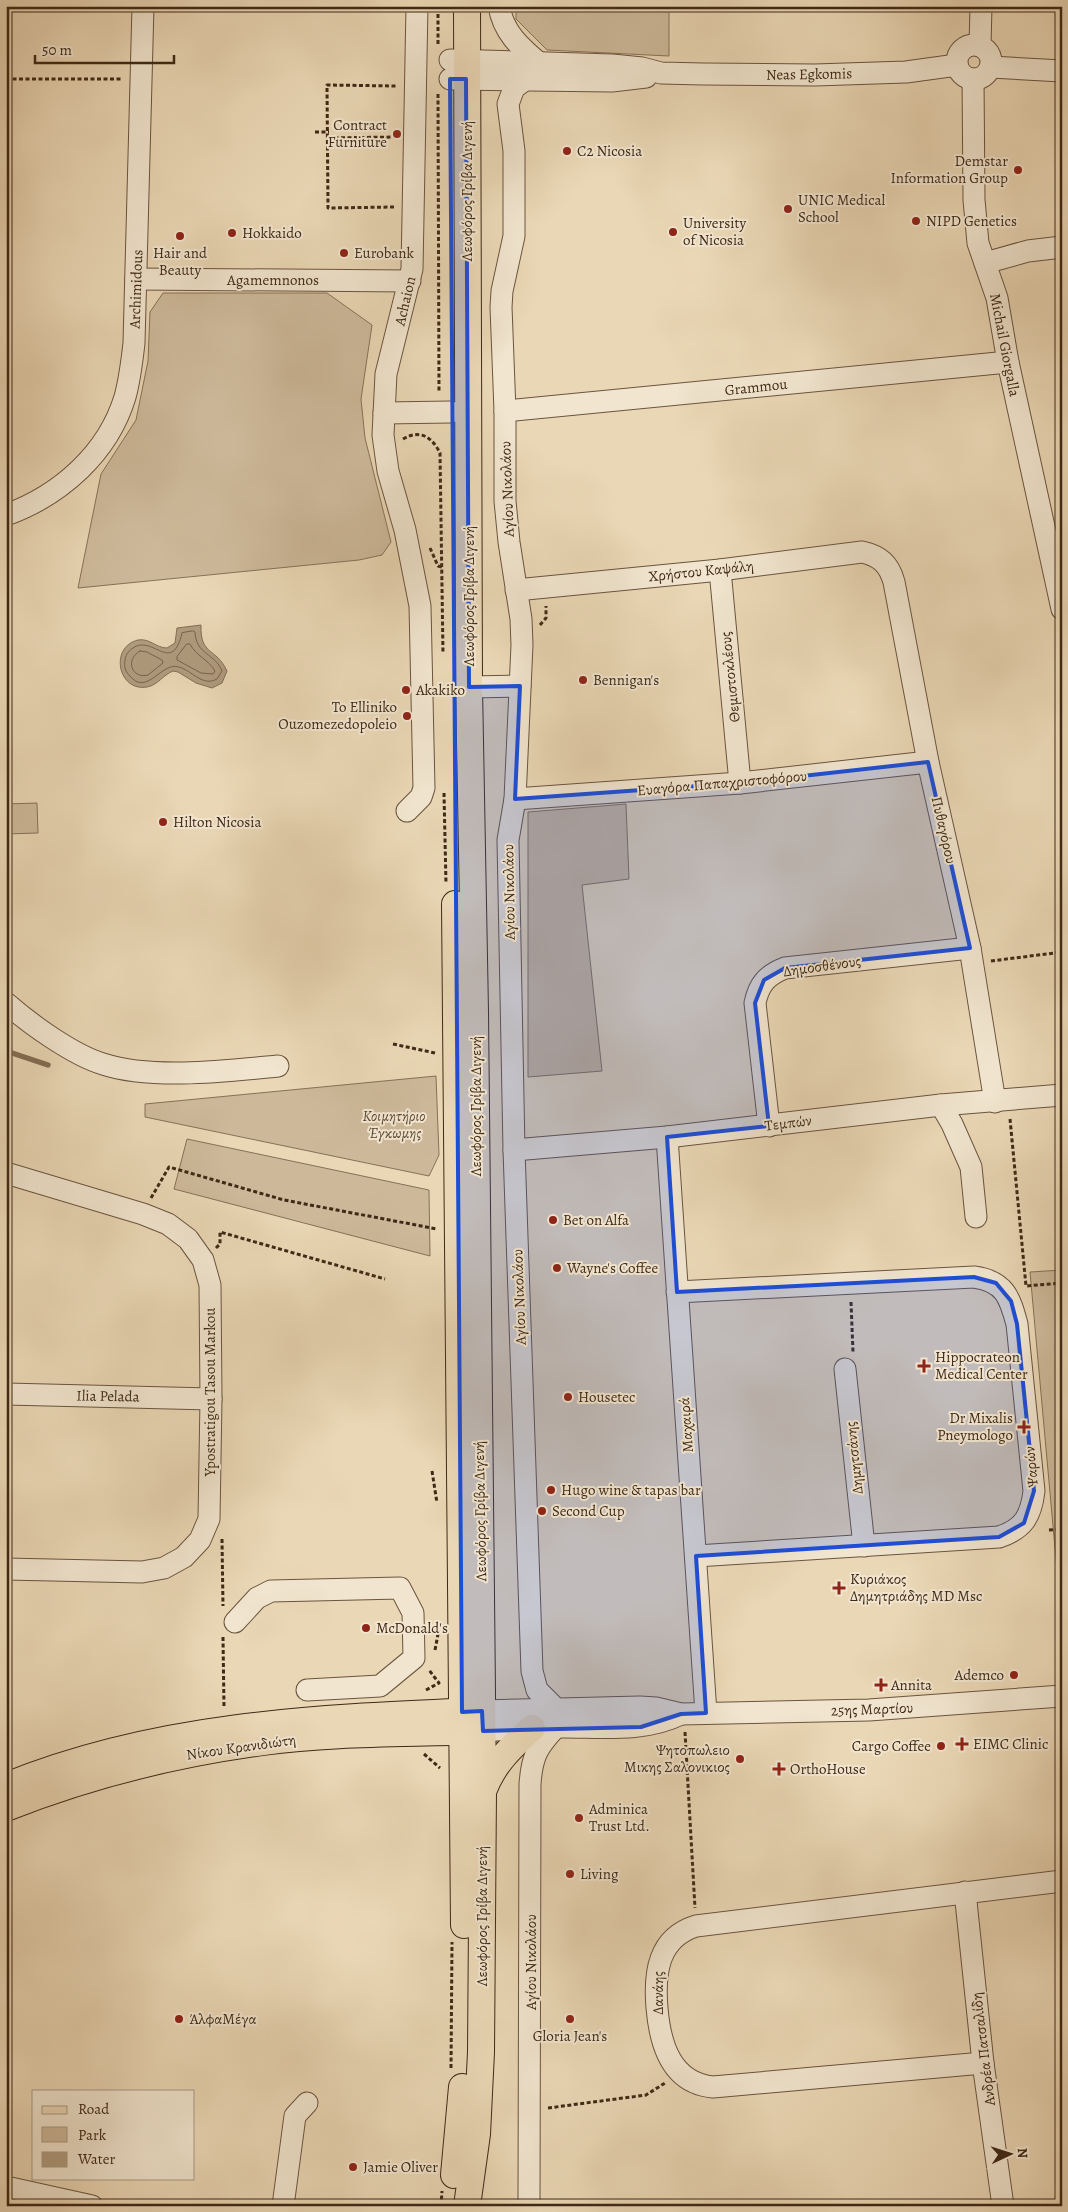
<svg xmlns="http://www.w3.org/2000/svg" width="1068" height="2212" viewBox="0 0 1068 2212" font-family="Alegreya,serif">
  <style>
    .green { fill: #cdb99a; stroke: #867158 }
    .water { fill: #b09c7f; stroke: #836e55 }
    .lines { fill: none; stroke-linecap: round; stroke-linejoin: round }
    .shore { stroke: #78624b; stroke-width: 1 }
    .stream { stroke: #836e55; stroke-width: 5.5 }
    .minor-casing { stroke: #6a543e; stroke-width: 23 }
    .major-casing { stroke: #3f2917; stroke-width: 28 }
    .path { stroke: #3f2917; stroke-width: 3; stroke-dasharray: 4 2.5; stroke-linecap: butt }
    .minor { stroke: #f1e5cf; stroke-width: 21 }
    .major { stroke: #ead7b5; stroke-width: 26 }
    .marked { fill: #1d4ed8; fill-opacity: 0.2; stroke: #1d4ed8; stroke-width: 4; stroke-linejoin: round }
    .poi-dot { fill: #8f2418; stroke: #f1e5cf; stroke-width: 2 }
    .labels { text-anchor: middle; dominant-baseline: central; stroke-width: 4; stroke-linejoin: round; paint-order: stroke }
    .street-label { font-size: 15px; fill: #3f2917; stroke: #f1e5cf }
    .poi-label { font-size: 15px; fill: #3f2917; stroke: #f1e5cf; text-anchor: start }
    .park-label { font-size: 15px; font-style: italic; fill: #5b4631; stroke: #f1e5cf }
  </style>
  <rect width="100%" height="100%" fill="#ead7b5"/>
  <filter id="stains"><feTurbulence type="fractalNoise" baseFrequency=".004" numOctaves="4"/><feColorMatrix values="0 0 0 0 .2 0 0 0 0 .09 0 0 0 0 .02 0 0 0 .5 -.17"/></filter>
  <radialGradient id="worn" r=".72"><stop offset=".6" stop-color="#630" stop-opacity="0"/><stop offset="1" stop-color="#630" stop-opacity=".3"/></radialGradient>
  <g class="green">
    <path d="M 516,6 L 669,6 L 669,56 L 547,50 L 516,19 Z"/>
    <path d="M 163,293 L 327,293 L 372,325 L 361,399 L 365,438 L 391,542 L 382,555 L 359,560 L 78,588 L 101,474 L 136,420 L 148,361 L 150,312 Z"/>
    <path d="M 37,803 L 38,833 L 6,834 L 6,804 Z"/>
    <path d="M 626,804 L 629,879 L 582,885 L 602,1071 L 528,1077 L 528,812 Z"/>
    <path d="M 436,1076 L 439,1155 L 429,1176 L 145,1117 L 145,1104 Z"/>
    <path d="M 187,1139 L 429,1190 L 430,1256 L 174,1189 Z"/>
    <path d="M 1062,1270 L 1062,1625 L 1030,1272 Z"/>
  </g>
  <path class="water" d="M 201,625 C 200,656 216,647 227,671 L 222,683 L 212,688 L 196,683 L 178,672 L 173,671 C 163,675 158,685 147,687 C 118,692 109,647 138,640 C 150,638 156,648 167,648 L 175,643 L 177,628 Z"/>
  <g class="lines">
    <g class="shore">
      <path d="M 193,631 L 195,632 C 196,655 215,653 222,671 L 217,679 C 202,687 193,671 179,667 C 161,661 147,698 129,675 C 125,671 124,666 125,661 C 125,656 128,651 133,648 C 153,634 172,676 182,633 Z"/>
      <path d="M 187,644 L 190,644 C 196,656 209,660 215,671 L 213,674 L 201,673 L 177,660 L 177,657 Z"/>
      <path d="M 140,651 L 147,652 L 162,660 L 163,663 L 148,675 C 131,679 125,659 140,651 Z"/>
    </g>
    <path class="stream" d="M 6,1051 L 48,1065"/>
    <g class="minor-casing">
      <g id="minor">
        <path d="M 499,6 C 503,32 520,47 539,63"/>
        <circle cx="974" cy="62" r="17"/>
        <path d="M 980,46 L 981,6"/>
        <path d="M 450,60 L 612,65 L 642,68 L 661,73 L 703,74 L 815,75 L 906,72 L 957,65"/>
        <path d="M 991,67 L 1062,71"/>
        <path d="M 450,79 L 612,81 L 646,77"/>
        <path d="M 526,79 L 514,88 L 508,104 L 514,151 L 514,236 L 502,291 L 501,307 L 505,411 L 505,501 L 509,542 L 521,619 L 522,645 L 515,799 L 508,840 L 514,1150 L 532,1671 L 537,1690 L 555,1708"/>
        <path d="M 973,79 L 974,200 L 978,243 L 997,298 L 1008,362 L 1062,609"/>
        <path d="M 985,263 L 1028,251 L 1062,247"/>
        <path d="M 136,279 L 410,281"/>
        <path d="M 505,411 L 1008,362"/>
        <path d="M 384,413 L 451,412"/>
        <path d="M 6,515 C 61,495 108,453 125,397 C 130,379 132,361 134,343 L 143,6"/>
        <path d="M 720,570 L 740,783"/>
        <path d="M 516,590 L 720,570 L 862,552 C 880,556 889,564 894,582 L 928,762 L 970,948 L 995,1102"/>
        <path d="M 469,687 L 520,686"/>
        <path d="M 515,799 L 740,783 L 928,762"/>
        <path d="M 407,811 L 421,797 L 424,788 L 420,606 L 405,530 L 388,471 L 383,435 L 386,374 L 412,269 L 417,6"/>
        <path d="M 6,1003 C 30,1024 73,1055 103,1064 C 152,1080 227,1071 278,1066"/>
        <path d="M 941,1105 L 952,1124 L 971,1167 L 976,1217"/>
        <path d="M 769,1126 L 755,1003 C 759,984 767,975 785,968 L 970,948"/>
        <path d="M 667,1137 L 706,1713"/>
        <path d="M 514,1150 L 667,1137 L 941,1105 L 1062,1095"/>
        <path d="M 6,1173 L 143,1214 L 168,1224 L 188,1239 L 203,1260 L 210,1285 L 211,1399 L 209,1519 L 200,1540 L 184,1557 L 164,1568 L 142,1572 L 6,1569"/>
        <path d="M 677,1292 L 974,1277 C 1005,1281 1010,1298 1017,1324 L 1034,1491 C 1031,1517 1023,1529 999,1537 L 696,1556"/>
        <path d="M 845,1369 L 864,1546"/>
        <path d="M 6,1394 L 211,1399"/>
        <path d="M 235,1622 L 257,1598 L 271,1591 L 400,1588 L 413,1613 L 414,1658 L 380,1686 L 307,1690"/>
        <path d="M 482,1711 L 640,1707 L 656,1708 L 681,1714 L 869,1710 L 1062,1696"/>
        <path d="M 483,1731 C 510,1729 537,1727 564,1727 C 603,1727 645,1732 681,1714"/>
        <path d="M 965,1892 L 983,2063 L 1003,2206"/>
        <path d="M 983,2063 L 713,2087 C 671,2083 660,2044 657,2008 C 654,1973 658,1938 696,1926 L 1062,1881"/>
        <path d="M 6,2187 L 92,2206"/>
        <path d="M 283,2206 L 295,2116 L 307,2103"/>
        <path d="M 529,2206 L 530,1784 C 532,1756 537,1747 556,1727"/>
      </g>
    </g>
    <g class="major-casing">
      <g id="major">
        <path d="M 467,6 L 469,687 L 475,1012 L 483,1791 L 481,2052 L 477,2134 L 467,2206"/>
        <path d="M 455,904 L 464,1925"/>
        <path d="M 6,1786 C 158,1724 318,1718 479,1711"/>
        <path d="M 484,1789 C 494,1763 512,1746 532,1728"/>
        <path d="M 6,1808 C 89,1775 174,1754 263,1742 C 334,1732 408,1734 480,1731"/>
        <path d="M 454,2175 L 462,2087"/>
      </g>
    </g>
    <g class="path">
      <path d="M 438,14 L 438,46"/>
      <path d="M 6,79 L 123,79"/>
      <path d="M 438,94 L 439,393"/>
      <path d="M 315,132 L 329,132"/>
      <path d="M 328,138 L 396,137"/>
      <path d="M 394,207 L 328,208 L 327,85 L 397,86"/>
      <path d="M 403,439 C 420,429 432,437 440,453 L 443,654"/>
      <path d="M 430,548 L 438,566 L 442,567"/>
      <path d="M 540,625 L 546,618 L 546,606"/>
      <path d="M 444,793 L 446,884"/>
      <path d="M 991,961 L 1062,952"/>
      <path d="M 393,1044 L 435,1053"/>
      <path d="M 1010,1119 L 1026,1286 L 1062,1283"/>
      <path d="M 151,1198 L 169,1167 L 284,1200 L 437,1229"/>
      <path d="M 216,1248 L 220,1244 L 220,1232 L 385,1279"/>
      <path d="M 851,1302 L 853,1352"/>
      <path d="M 432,1471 L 437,1503"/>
      <path d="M 1049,1530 L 1062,1529"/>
      <path d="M 222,1539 L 223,1606"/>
      <path d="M 223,1637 L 224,1708"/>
      <path d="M 435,1650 L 438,1634"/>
      <path d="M 426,1690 L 439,1683 L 429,1670"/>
      <path d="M 685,1732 L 695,1908"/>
      <path d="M 424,1754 L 440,1768"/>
      <path d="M 451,2068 L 452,1942"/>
      <path d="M 548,2108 L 646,2095 L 665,2083"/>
      <path d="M 441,2206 L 442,2191"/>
    </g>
    <use href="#minor" class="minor"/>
    <use href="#major" class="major"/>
  </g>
  <path class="marked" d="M 450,79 L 466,79 L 469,687 L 520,686 L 515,799 L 740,783 L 928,762 L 970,948 L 785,968 L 764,980 L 755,1003 L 769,1126 L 667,1137 L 677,1292 L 974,1277 L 996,1283 L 1011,1301 L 1017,1324 L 1034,1491 L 1024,1523 L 999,1537 L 696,1556 L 706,1713 L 681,1714 L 641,1727 L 483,1731 L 482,1711 L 462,1712 Z"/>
  <g class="poi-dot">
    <circle cx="397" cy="134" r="5"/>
    <circle cx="567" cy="151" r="5"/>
    <circle cx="1018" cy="170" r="5"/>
    <circle cx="788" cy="209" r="5"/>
    <circle cx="916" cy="221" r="5"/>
    <circle cx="673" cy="232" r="5"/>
    <circle cx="232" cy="233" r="5"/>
    <circle cx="180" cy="236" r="5"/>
    <circle cx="344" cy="253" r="5"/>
    <circle cx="583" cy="680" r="5"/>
    <circle cx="406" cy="690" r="5"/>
    <circle cx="407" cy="716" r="5"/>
    <circle cx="163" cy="822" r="5"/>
    <circle cx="553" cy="1220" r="5"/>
    <circle cx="557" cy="1268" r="5"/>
    <path d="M921.5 1358.5h5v5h5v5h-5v5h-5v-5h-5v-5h5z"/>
    <circle cx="568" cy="1397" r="5"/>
    <path d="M1021.5 1419.5h5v5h5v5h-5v5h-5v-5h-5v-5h5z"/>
    <circle cx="551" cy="1490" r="5"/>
    <circle cx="542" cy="1511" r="5"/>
    <path d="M836.5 1580.5h5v5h5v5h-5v5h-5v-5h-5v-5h5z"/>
    <circle cx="366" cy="1628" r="5"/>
    <circle cx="1014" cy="1675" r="5"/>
    <path d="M878.5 1677.5h5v5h5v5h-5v5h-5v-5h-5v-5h5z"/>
    <path d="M959.5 1736.5h5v5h5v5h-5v5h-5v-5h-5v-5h5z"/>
    <circle cx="941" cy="1746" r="5"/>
    <circle cx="740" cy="1759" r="5"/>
    <path d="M776.5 1761.5h5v5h5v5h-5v5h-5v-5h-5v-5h5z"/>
    <circle cx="579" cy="1818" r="5"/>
    <circle cx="570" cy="1874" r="5"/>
    <circle cx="179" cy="2019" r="5"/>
    <circle cx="570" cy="2019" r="5"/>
    <circle cx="353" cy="2167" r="5"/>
  </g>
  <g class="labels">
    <g class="street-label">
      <text transform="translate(809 74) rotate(-1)">Neas Egkomis</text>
      <text transform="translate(467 191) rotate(-90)">Λεωφόρος Γρίβα Διγενή</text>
      <text x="273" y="280">Agamemnonos</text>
      <text transform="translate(136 289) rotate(-88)">Archimidous</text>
      <text transform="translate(405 301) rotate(-77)">Achaion</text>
      <text transform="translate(1005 345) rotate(79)">Michail Giorgalla</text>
      <text transform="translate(756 387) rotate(-6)">Grammou</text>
      <text transform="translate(507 489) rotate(-92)">Αγίου Νικολάου</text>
      <text transform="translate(701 571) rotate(-6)">Χρήστου Καψάλη</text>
      <text transform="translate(469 596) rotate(-90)">Λεωφόρος Γρίβα Διγενή</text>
      <text transform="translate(730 677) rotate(-96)">Θεμιστοκλέους</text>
      <text transform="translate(722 783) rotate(-5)">Ευαγόρα Παπαχριστοφόρου</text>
      <text transform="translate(944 830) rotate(77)">Πυθαγόρου</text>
      <text transform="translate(509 892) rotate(-91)">Αγίου Νικολάου</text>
      <text transform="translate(822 966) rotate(-8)">Δημοσθένους</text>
      <text transform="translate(476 1106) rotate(-90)">Λεωφόρος Γρίβα Διγενή</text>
      <text transform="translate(788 1123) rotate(-7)">Τεμπών</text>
      <text transform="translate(519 1297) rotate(-92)">Αγίου Νικολάου</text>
      <text transform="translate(210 1392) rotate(-90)">Ypostratigou Tasou Markou</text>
      <text transform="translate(108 1396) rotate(1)">Ilia Pelada</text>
      <text transform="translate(686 1425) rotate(-94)">Μαχαιρά</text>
      <text transform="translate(854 1458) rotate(-96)">Δημητσάνης</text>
      <text transform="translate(1031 1467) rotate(-95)">Ψαρών</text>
      <text transform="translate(480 1511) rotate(-91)">Λεωφόρος Γρίβα Διγενή</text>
      <text transform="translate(872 1709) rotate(-2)">25ης Μαρτίου</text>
      <text transform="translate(241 1747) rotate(-8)">Νίκου Κρανιδιώτη</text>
      <text transform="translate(482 1916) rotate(-90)">Λεωφόρος Γρίβα Διγενή</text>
      <text transform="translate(531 1962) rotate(-90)">Αγίου Νικολάου</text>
      <text transform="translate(658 1993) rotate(-90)">Δανάης</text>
      <text transform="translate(983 2049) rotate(-97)">Ανδρέα Πατσαλίδη</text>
    </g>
    <g class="poi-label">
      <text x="387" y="125" text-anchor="end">Contract<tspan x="387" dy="17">Furniture</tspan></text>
      <text x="577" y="151">C2 Nicosia</text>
      <text x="1008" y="161" text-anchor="end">Demstar<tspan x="1008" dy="17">Information Group</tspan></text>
      <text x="798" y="200">UNIC Medical<tspan x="798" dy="17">School</tspan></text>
      <text x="926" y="221">NIPD Genetics</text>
      <text x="683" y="223">University<tspan x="683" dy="17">of Nicosia</tspan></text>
      <text x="242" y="233">Hokkaido</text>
      <text x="180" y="253" text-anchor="middle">Hair and<tspan x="180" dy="17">Beauty</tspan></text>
      <text x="354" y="253">Eurobank</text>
      <text x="593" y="680">Bennigan's</text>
      <text x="416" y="690">Akakiko</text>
      <text x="397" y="707" text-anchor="end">To Elliniko<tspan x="397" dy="17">Ouzomezedopoleio</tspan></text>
      <text x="173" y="822">Hilton Nicosia</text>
      <text x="563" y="1220">Bet on Alfa</text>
      <text x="567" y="1268">Wayne's Coffee</text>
      <text x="935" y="1357">Hippocrateon<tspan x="935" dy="17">Medical Center</tspan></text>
      <text x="578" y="1397">Housetec</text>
      <text x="1013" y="1418" text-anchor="end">Dr Mixalis<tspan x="1013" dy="17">Pneymologo</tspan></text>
      <text x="561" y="1490">Hugo wine &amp; tapas bar</text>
      <text x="552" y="1511">Second Cup</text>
      <text x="850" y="1579">Κυριάκος<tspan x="850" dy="17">Δημητριάδης MD Msc</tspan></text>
      <text x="376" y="1628">McDonald's</text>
      <text x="1004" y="1675" text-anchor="end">Ademco</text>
      <text x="891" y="1685">Annita</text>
      <text x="973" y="1744">EIMC Clinic</text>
      <text x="931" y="1746" text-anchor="end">Cargo Coffee</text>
      <text x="730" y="1750" text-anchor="end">Ψητοπωλειο<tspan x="730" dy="17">Μικης Σαλονικιος</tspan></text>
      <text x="790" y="1769">OrthoHouse</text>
      <text x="589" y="1809">Adminica<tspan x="589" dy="17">Trust Ltd.</tspan></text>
      <text x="580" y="1874">Living</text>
      <text x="189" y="2019">ΆλφαΜέγα</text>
      <text x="570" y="2036" text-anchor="middle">Gloria Jean's</text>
      <text x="363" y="2167">Jamie Oliver</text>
    </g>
    <g class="park-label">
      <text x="394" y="1116">Κοιμητήριο<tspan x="394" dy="17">Έγκωμης</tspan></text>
    </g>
  </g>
  <rect width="1068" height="2212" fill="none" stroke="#ead7b5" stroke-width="25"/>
  <rect x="8" y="8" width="1053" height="2197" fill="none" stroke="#3f2917" stroke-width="2.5"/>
  <rect x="12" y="12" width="1043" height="2187" fill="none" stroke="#3f2917"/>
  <rect x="32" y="2090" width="162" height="90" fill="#f1e5cf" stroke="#aa9a85"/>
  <rect x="42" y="2106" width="25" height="8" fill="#ead7b5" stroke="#aa9a85"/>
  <text x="78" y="2114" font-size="15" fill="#3f2917">Road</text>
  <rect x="42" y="2127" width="25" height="15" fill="#cdb99a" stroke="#aa9a85"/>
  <text x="78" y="2140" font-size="15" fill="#3f2917">Park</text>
  <rect x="42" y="2152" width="25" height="15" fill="#b09c7f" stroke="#aa9a85"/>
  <text x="78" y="2164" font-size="15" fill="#3f2917">Water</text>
  <g transform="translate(1010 2154) rotate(86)" stroke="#f1e5cf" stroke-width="4" paint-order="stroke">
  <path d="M0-4L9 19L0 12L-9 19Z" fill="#3f2917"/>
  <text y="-8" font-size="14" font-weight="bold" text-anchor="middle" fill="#3f2917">N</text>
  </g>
  <path d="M35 55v8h139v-8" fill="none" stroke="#3f2917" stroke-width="2.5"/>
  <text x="42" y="55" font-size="15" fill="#3f2917" stroke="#f1e5cf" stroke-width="4" paint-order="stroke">50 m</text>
  <rect width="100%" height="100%" filter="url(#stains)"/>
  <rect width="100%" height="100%" fill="url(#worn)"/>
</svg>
